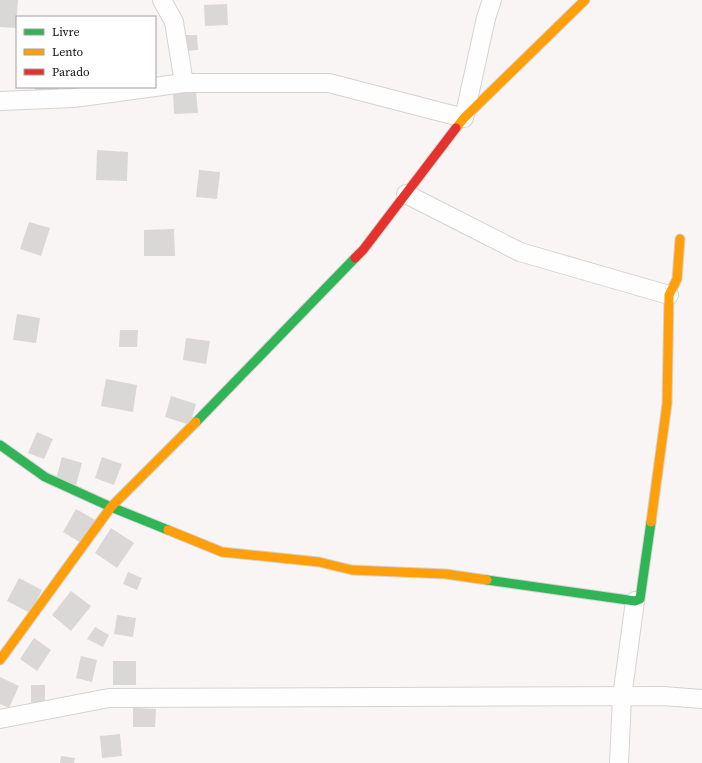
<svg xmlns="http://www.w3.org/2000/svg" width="702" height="763" viewBox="0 0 702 763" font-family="'Source Serif 4',serif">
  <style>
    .building { fill: #dad7d7 }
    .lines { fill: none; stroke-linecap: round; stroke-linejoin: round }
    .street-casing { stroke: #d5d2d2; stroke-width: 20 }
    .fast-casing { stroke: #d5d2d2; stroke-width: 11 }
    .slow-casing { stroke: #d5d2d2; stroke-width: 11 }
    .jam-casing { stroke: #d5d2d2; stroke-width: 11 }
    .street { stroke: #fefefe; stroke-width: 18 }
    .fast { stroke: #30b455; stroke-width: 9 }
    .slow { stroke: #ff9f0a; stroke-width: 9 }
    .jam { stroke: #e5322d; stroke-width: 9 }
  </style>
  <rect width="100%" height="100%" fill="#f9f5f5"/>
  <g class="building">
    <path d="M 0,0 L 18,0 L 16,28 L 0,27 Z"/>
    <path d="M 227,4 L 228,25 L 205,26 L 204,5 Z"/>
    <path d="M 184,35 L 197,35 L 198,50 L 185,51 Z"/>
    <path d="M 35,87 L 58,87 L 57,97 L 35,96 Z"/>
    <path d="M 196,91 L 198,113 L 174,114 L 173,92 Z"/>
    <path d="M 97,150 L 128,152 L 127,181 L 96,180 Z"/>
    <path d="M 199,170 L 220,172 L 217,199 L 196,197 Z"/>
    <path d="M 29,222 L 50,228 L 41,256 L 20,249 Z"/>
    <path d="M 174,229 L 175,256 L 144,256 L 144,230 Z"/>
    <path d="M 17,314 L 40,318 L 36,343 L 13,340 Z"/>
    <path d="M 120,330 L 138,330 L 137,347 L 119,347 Z"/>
    <path d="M 186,338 L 210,341 L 206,364 L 183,360 Z"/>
    <path d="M 106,379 L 137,385 L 133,412 L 101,406 Z"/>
    <path d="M 171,396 L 196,404 L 190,425 L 165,417 Z"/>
    <path d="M 37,432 L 53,439 L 44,459 L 28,453 Z"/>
    <path d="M 62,457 L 82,463 L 76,485 L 56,479 Z"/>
    <path d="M 102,457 L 122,464 L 114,485 L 95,478 Z"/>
    <path d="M 76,509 L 97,521 L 83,544 L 63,532 Z"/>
    <path d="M 111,528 L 134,543 L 117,568 L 95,553 Z"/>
    <path d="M 128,572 L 142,578 L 137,590 L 123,584 Z"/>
    <path d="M 19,578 L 42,590 L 30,613 L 7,601 Z"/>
    <path d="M 71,591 L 91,606 L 71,631 L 52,615 Z"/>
    <path d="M 117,615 L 136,618 L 133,637 L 114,634 Z"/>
    <path d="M 95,627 L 109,635 L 103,647 L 87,639 Z"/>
    <path d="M 34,638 L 51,650 L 37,671 L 20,659 Z"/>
    <path d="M 81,656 L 97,660 L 92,682 L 76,678 Z"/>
    <rect x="113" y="661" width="23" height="24"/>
    <path d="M 0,677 L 19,686 L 9,708 L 0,704 Z"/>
    <rect x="31" y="685" width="14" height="19"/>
    <path d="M 133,708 L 156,709 L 155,727 L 133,727 Z"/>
    <path d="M 120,734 L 122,756 L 102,758 L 100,736 Z"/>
    <path d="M 61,756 L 75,758 L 74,763 L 60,763 Z"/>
  </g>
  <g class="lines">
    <g class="street-casing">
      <g id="street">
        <path d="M 162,0 L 174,22 L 184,83"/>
        <path d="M 0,101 L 74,98 L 184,83 L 329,83 L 464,118 L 486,18 L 492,0"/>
        <path d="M 406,194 L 520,252 L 669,295"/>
        <path d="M 0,719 L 109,698 L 663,696 L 702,699"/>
        <path d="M 619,763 L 622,697 L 635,601"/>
      </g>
    </g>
    <g class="fast-casing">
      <g id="fast">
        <path d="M 196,422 L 355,258"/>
        <path d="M 0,445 L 45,477 L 111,507 L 168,530"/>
        <path d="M 487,580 L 635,601 L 640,599 L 651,522"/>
      </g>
    </g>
    <g class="slow-casing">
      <g id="slow">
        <path d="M 456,128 L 464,118 L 585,0"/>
        <path d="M 651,522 L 667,404 L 669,295 L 677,279 L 680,239"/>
        <path d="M 168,530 L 222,552 L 319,562 L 352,570 L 446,574 L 487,580"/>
        <path d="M 0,660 L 111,507 L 196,422"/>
      </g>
    </g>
    <g class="jam-casing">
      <path id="jam" d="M 355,258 L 363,250 L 456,128"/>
    </g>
    <use href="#street" class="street"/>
    <use href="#fast" class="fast"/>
    <use href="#slow" class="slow"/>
    <use href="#jam" class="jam"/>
  </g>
  <rect x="16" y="16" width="140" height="72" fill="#ffffff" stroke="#a09f9f"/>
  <rect x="24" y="29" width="20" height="6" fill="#30b455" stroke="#a09f9f"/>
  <text x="52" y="36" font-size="12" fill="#110f0f">Livre</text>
  <rect x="24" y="49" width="20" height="6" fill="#ff9f0a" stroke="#a09f9f"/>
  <text x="52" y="56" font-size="12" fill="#110f0f">Lento</text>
  <rect x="24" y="69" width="20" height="6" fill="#e5322d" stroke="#a09f9f"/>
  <text x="52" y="76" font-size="12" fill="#110f0f">Parado</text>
</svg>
